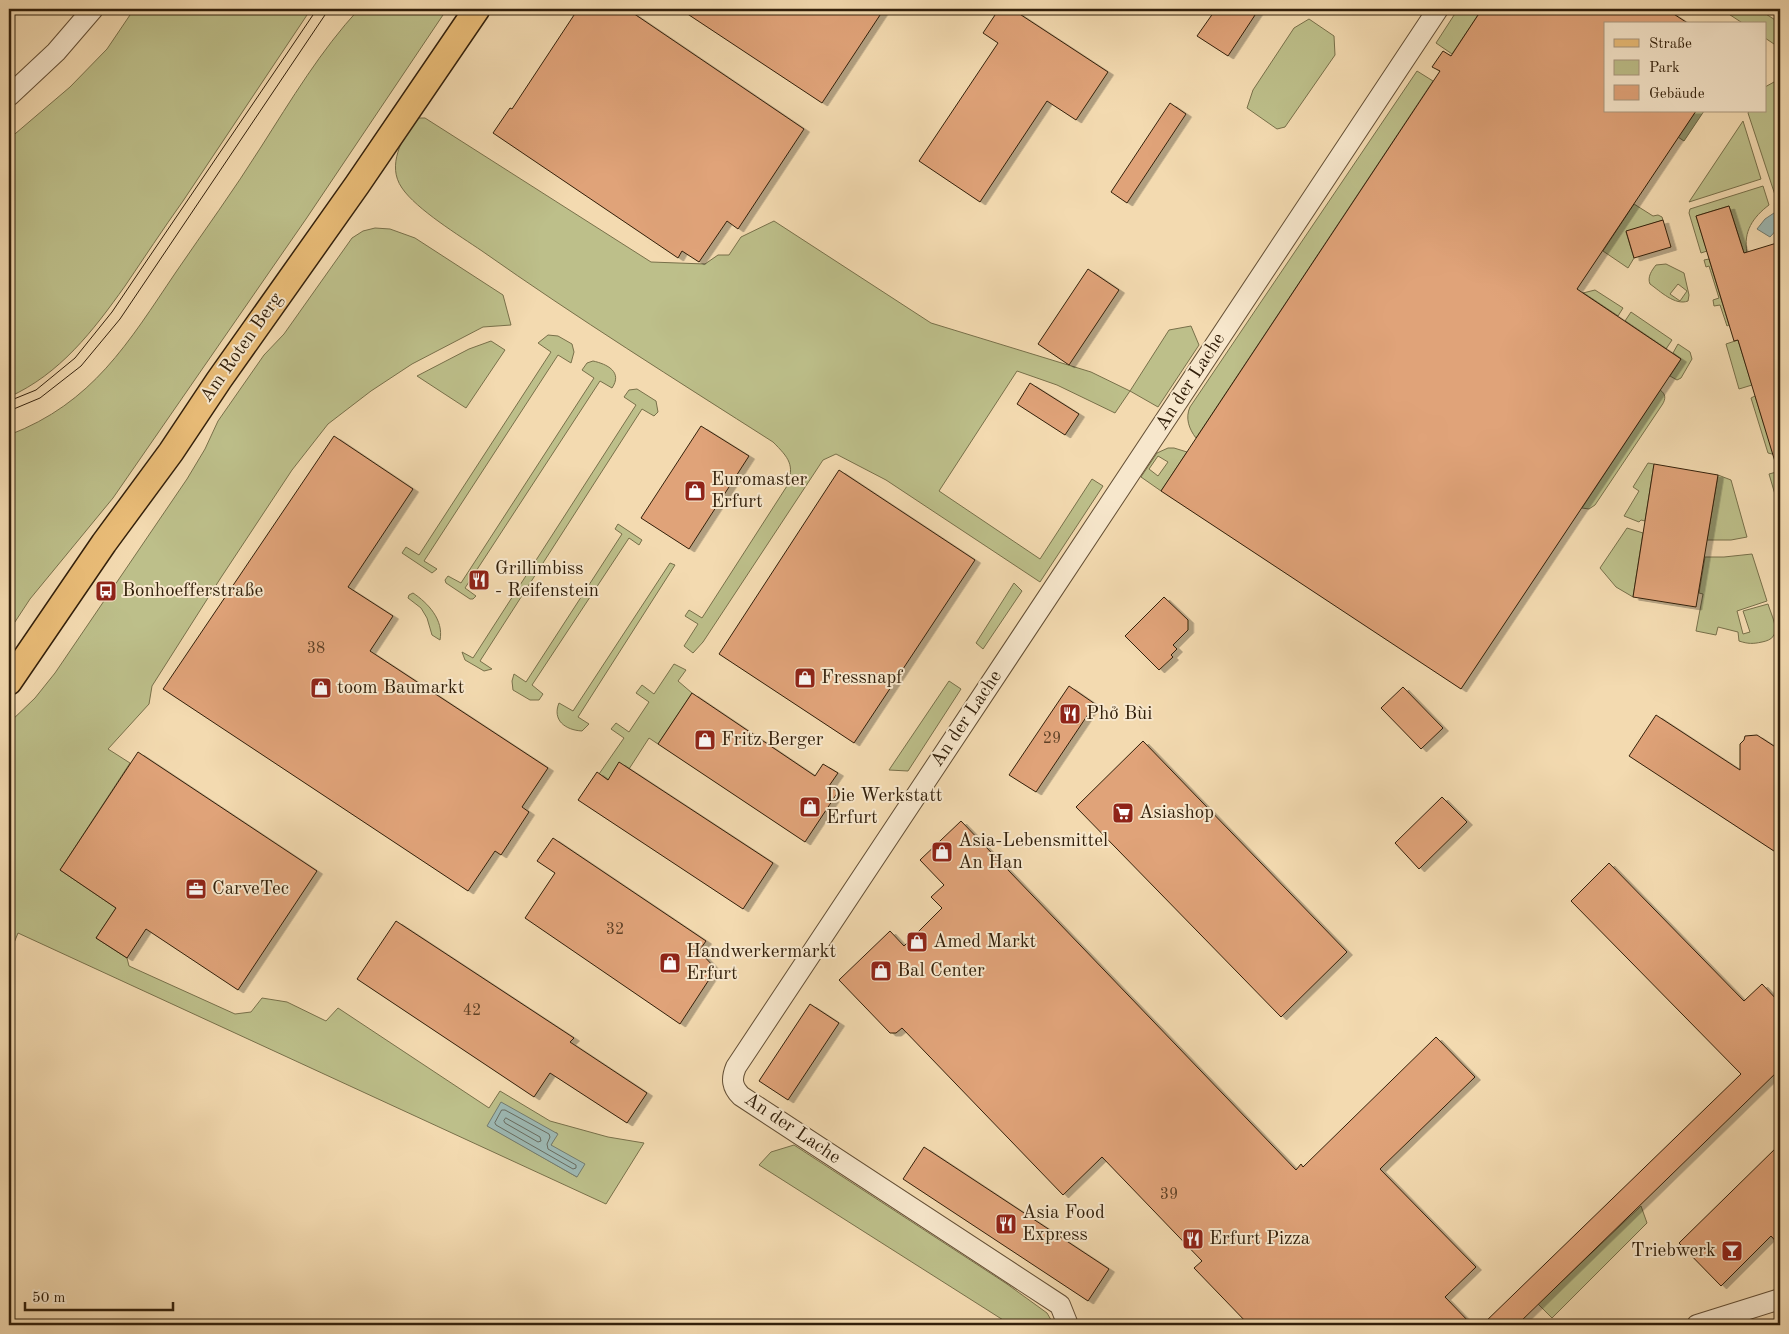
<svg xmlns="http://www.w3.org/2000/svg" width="1789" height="1334" viewBox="0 0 1789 1334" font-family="'Old Standard TT',serif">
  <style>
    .green { fill: #bdbf8a; stroke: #78704a; fill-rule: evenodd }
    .water { fill: #9db9b4; stroke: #737c70 }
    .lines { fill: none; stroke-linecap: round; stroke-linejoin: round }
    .shore { stroke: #686c60; stroke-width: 1 }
    .building { fill: #e0a379; stroke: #33200b; filter: url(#shadow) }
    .minor-casing { stroke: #634e34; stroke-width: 22 }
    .major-casing { stroke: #33200b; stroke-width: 28 }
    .minor { stroke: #f7e7cc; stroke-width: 20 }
    .major { stroke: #eabd78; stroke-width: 25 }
    .tram { stroke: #33200b; stroke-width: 1 }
    .labels { text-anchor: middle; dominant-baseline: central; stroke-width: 4; stroke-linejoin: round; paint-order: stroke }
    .number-label { font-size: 16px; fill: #5e4126 }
    .street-label { font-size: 19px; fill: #33200b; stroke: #f7e7cc }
    .poi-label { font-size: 19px; fill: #33200b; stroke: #f7e7cc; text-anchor: start }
  </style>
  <defs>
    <filter id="shadow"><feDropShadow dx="5.5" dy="3" stdDeviation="0" flood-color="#0004"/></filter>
  </defs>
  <rect width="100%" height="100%" fill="#f3dab0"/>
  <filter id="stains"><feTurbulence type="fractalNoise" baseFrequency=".004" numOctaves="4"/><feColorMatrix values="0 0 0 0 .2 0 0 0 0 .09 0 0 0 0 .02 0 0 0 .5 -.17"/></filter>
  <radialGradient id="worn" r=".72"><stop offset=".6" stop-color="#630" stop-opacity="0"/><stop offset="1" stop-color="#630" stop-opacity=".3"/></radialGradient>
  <g class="green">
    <path d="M 133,9 L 311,9 C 268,73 226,137 183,201 C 163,229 144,258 125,286 C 93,331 60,374 9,397 L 9,139 L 70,87 L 107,49 L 132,12 Z"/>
    <path d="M 359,9 L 447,9 L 306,219 L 113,498 L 30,599 L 9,631 L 9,435 C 93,403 128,343 176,272 C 204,231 234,190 261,147 C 291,100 321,50 359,9 Z"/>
    <path d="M 1458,9 L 1482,9 L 1452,54 L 1436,43 Z"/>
    <path d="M 1721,9 L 1758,9 L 1780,23 L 1780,48 L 1765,38 L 1765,24 L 1744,24 Z"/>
    <path d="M 1309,19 L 1334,36 L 1335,55 L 1285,127 L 1277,129 L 1247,108 L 1253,90 L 1294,28 Z"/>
    <path d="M 1417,71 L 1433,81 L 1196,438 C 1189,429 1185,418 1190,407 Z"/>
    <path d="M 1780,81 L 1780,199 L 1777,201 L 1748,113 L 1749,111 L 1765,111 L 1765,87 L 1774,82 Z"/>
    <path d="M 1696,111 L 1704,111 L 1684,141 L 1678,137 Z"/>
    <path d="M 414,118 L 425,118 L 651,262 L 705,264 L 718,255 L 729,255 L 741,237 L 774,221 L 931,323 L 1091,372 L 1130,391 L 1169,330 L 1191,326 L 1199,345 L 1158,407 L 1130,391 L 1115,413 L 1057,385 L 1017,371 L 939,491 L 1040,559 L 1092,479 L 1103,486 L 1040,582 L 886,480 L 836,454 L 823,460 L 703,642 L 693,653 L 684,646 L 698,624 L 685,616 L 689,610 L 702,618 L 787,486 C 795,465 789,458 773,442 C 676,380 577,318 482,251 C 460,236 416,209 402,188 C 386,165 403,139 414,118 Z"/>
    <path d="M 1743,121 L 1761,179 L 1689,202 Z"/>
    <path d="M 1763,186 L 1769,205 C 1753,217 1743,232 1747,252 L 1744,253 L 1729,206 L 1696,216 L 1707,251 L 1701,253 L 1689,213 L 1690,209 Z"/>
    <path d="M 1634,204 L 1653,216 L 1658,215 L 1662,217 L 1663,220 L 1626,232 L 1634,258 L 1628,268 L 1603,251 Z"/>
    <path d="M 375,228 L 390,229 L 415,238 L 503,295 L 511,325 L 483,327 L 412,364 L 371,391 L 328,424 L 292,470 L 220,579 L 152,686 L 149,704 L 108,749 L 130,763 L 60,870 L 116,908 L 96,938 L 127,958 L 129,966 L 235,1014 L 251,1012 L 262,998 L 287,1002 L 326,1021 L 338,1008 L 489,1108 L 500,1091 L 550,1121 L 608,1137 L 644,1143 L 606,1204 L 18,933 L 9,955 L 9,723 L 35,698 L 55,673 L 187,479 L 205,449 L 218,421 L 264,355 L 284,334 L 352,238 L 363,231 ZM 488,1126 L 557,1133 L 551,1145 L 577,1177 Z"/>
    <path d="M 1709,259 L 1729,325 L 1727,326 L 1720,305 L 1714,306 L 1713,300 L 1719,298 L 1709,266 L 1706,267 L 1704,260 Z"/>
    <path d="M 1666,264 L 1684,273 L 1689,295 L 1688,301 C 1675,306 1660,291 1650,284 C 1647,277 1652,270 1656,265 ZM 1678,284 L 1687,291 L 1680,301 L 1670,294 Z"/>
    <path d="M 1595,290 L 1623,308 L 1618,316 L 1583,293 Z"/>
    <path d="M 1631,312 L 1672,340 L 1666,349 L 1625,321 Z"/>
    <path d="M 548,335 L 558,336 L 572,344 L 574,352 L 571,363 L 558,355 L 424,561 L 437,569 L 432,573 L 402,553 L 406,547 L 419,555 L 551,352 L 538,343 Z"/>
    <path d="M 1738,340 L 1752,385 L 1739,389 L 1726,344 Z"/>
    <path d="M 491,341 L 505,350 L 466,408 L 417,376 L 469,349 Z"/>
    <path d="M 1678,344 L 1690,352 L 1692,359 L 1681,378 L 1677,380 L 1670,376 L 1681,359 L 1673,353 Z"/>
    <path d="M 593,361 C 607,364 623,372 612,388 L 600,381 L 465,588 L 476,596 L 473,599 L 470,599 L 446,583 L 445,580 L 448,576 L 461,583 L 594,378 L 582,370 L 587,363 Z"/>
    <path d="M 637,389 L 656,401 L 658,412 L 654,416 L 642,409 L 480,661 L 492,669 L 484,671 L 465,660 L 462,652 L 473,658 L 636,405 L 624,397 L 629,390 Z"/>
    <path d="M 1660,390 C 1666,394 1666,399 1662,405 L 1595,505 L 1589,509 L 1582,508 Z"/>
    <path d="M 1755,396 L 1770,443 L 1780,439 L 1780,451 L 1772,454 L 1768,453 L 1751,398 Z"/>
    <path d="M 1168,448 L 1174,448 L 1187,452 L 1161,491 L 1141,477 L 1157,453 ZM 1158,456 L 1168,462 L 1158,476 L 1149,469 Z"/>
    <path d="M 1648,463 L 1654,464 L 1645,521 L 1641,520 L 1639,522 L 1624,516 L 1639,491 L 1633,487 Z"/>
    <path d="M 1780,471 L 1780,508 L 1779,508 L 1769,474 Z"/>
    <path d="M 1718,475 L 1731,480 L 1747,537 L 1731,540 L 1707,540 Z"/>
    <path d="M 618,524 L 642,540 L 639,545 L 629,538 L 532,685 L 543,694 L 539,700 L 530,700 L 513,690 L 512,681 L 514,674 L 526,682 L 622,534 L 615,529 Z"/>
    <path d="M 1627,528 L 1643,533 L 1633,597 L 1616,587 L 1600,568 Z"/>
    <path d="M 1752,554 L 1767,601 L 1737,611 L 1743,634 L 1750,632 L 1743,611 L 1768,604 C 1773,620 1784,638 1762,642 C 1753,644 1748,644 1739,641 L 1738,632 L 1718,627 L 1716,635 L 1696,631 L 1703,594 L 1699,593 L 1705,557 L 1724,557 Z"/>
    <path d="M 670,563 L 675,565 L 578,717 L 589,724 L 582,731 C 565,730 552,720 559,703 L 573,711 Z"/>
    <path d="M 1014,583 L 1022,591 L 983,649 L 976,643 Z"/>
    <path d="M 413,593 C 428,603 444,620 440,640 L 432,635 L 427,618 L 421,608 L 408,598 L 409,595 Z"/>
    <path d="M 674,664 L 686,670 L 678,681 L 692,693 L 658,744 L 649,738 L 629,769 L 608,780 L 599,774 L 624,738 L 611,729 L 616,723 L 629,732 L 649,702 L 636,693 L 642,685 L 654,694 Z"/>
    <path d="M 949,681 L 961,689 L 908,771 L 889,770 Z"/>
    <path d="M 794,1145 L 1007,1284 L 1047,1313 L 1054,1325 L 1011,1325 L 759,1165 L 771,1152 Z"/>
    <path d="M 1641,1206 L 1647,1223 L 1552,1318 L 1538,1304 Z"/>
  </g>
  <g class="water">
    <path d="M 1780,209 L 1780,226 L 1770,237 L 1757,229 L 1765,219 Z"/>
    <path d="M 501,1102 L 558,1134 L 551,1145 L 585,1164 L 577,1177 L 487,1126 Z"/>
  </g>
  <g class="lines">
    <g class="shore">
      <path d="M 502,1110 L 505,1110 L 549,1134 L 550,1137 L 547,1144 L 548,1149 L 576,1165 L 576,1168 L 573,1169 L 496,1125 L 495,1123 Z"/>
      <path d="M 506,1118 L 540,1137 L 541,1141 L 538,1142 L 505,1123 L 504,1121 Z"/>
    </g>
  </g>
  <g class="building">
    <path d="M 578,9 L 627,9 L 804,129 L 738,229 L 727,221 L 699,262 L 682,251 L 678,258 L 493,133 L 510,108 L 512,109 Z"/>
    <path d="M 680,9 L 884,9 L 822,103 Z"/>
    <path d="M 999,9 L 1012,9 L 1108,72 L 1076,120 L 1047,101 L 980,202 L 919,161 L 998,43 L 983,33 Z"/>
    <path d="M 1216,9 L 1259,9 L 1228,56 L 1197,36 Z"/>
    <path d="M 1482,9 L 1666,9 L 1689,24 L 1605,24 L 1605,111 L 1696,111 L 1577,289 L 1681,359 L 1461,689 L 1161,491 L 1440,71 L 1432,67 L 1443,51 L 1451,56 Z"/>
    <path d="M 1170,103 L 1186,114 L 1127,203 L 1111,192 Z"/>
    <path d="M 1729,206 L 1744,253 L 1780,242 L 1780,326 L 1776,328 L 1780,342 L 1780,465 L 1776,465 L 1738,340 L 1734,341 L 1696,216 Z"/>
    <path d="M 1663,220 L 1671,247 L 1634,258 L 1626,231 Z"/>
    <path d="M 1088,269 L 1119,290 L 1069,365 L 1038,344 Z"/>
    <path d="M 1030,383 L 1079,414 L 1065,435 L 1017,404 Z"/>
    <path d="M 701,426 L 749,456 L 689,549 L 641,518 Z"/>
    <path d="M 334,436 L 413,489 L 348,587 L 393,616 L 370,651 L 548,768 L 522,807 L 529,812 L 501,855 L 495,851 L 468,891 L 163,689 Z"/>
    <path d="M 1654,464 L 1718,475 L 1696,607 L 1633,597 Z"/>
    <path d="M 839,470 L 975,560 L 854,743 L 719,654 Z"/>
    <path d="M 1164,597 L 1188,620 L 1188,630 L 1173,645 L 1177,649 L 1171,655 L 1173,657 L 1159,670 L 1125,636 Z"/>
    <path d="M 1069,686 L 1095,704 L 1036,792 L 1009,775 Z"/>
    <path d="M 1403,687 L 1443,728 L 1421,749 L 1381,708 Z"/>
    <path d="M 692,693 L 815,776 L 823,764 L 838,773 L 829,786 L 838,792 L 805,842 L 658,744 Z"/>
    <path d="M 1656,715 L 1740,770 L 1740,744 L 1744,740 L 1745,736 L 1757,735 L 1780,750 L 1780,855 L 1629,756 Z"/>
    <path d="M 1143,741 L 1347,952 L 1281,1017 L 1076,807 Z"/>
    <path d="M 138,752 L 317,871 L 238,990 L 146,929 L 127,958 L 96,938 L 116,908 L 60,870 Z"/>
    <path d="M 619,762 L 773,863 L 743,909 L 578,800 L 597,772 L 608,780 Z"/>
    <path d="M 1442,797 L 1467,822 L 1419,869 L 1395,843 Z"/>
    <path d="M 961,821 L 1296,1170 L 1301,1164 L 1303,1167 L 1436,1037 L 1475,1077 L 1380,1169 L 1476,1267 L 1445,1297 L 1472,1325 L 1249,1325 L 1194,1268 L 1202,1261 L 1102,1157 L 1063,1195 L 902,1028 L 896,1033 L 890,1033 L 839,980 L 890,931 L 904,946 L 942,908 L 931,897 L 944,885 L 920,860 Z"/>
    <path d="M 553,838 L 706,941 L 699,951 L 716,969 L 680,1024 L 525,918 L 555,873 L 537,861 Z"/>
    <path d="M 1609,863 L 1744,1001 L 1762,984 L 1780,1003 L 1780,1069 L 1517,1325 L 1482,1325 L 1741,1074 L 1571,901 Z"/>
    <path d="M 396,921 L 574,1038 L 570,1042 L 647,1093 L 627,1123 L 550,1073 L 534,1097 L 357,979 Z"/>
    <path d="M 810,1004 L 839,1023 L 788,1100 L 759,1081 Z"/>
    <path d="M 1780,1144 L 1780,1246 L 1771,1236 L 1721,1286 L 1679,1243 Z"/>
    <path d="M 924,1147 L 1109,1269 L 1088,1301 L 903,1179 Z"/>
  </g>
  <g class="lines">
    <g class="minor-casing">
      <g id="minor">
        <path d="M 9,96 L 56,52 L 93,9"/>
        <path d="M 1068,1325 L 1060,1305 L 741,1096 C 732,1087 731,1079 736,1067 L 1438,9"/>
        <path d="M 1697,1325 L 1780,1299"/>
      </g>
    </g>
    <g class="major-casing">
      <path id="major" d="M 9,682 L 104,543 L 171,452 L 219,380 L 357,185 L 477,9"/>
    </g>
    <use href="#minor" class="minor"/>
    <use href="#major" class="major"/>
    <g class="tram">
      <path d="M 9,401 L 36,390 L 75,358 L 112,312 L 317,9"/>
      <path d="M 9,411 L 40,398 L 81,366 L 120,319 L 329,9"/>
    </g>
  </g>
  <defs>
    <g id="shop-square" transform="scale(1.125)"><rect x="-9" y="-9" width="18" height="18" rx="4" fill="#8f2418" stroke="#f7e7cc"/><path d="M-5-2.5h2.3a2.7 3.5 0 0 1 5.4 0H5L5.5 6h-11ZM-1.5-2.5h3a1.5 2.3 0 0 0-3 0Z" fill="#fff"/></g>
    <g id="restaurant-square" transform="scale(1.125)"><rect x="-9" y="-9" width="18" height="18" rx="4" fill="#8f2418" stroke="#f7e7cc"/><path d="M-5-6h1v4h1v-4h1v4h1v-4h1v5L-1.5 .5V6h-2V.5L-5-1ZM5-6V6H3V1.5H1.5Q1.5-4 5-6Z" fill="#fff"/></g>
    <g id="bus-square" transform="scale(1.125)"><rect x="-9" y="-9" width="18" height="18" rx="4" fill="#8f2418" stroke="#f7e7cc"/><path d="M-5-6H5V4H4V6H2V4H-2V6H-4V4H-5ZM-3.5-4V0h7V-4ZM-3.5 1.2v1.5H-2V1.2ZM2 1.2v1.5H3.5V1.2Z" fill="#fff"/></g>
    <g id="supermarket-square" transform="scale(1.125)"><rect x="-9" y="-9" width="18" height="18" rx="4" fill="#8f2418" stroke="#f7e7cc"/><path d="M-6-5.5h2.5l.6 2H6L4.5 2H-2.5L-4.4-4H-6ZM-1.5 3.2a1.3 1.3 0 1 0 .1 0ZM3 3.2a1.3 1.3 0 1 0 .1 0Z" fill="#fff"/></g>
    <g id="office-square" transform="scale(1.125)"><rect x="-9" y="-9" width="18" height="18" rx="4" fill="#8f2418" stroke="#f7e7cc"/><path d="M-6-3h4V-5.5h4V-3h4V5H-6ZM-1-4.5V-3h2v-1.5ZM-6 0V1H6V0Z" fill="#fff"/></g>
    <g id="bar-square" transform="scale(1.125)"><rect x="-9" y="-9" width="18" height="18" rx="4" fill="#8f2418" stroke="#f7e7cc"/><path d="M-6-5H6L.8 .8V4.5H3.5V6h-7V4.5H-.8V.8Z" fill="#fff"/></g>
  </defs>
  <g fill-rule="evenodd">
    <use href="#shop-square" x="695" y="491"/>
    <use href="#restaurant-square" x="479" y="580"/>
    <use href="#bus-square" x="106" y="591"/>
    <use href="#shop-square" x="805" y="678"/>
    <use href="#shop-square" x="321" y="688"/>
    <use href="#restaurant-square" x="1070" y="714"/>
    <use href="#shop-square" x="705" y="740"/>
    <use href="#shop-square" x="810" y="807"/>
    <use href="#supermarket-square" x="1123" y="813"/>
    <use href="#shop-square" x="942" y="852"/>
    <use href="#office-square" x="196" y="889"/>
    <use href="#shop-square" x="917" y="942"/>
    <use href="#shop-square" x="670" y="963"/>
    <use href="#shop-square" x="881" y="971"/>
    <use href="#restaurant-square" x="1006" y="1224"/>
    <use href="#restaurant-square" x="1193" y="1239"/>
    <use href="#bar-square" x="1732" y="1251"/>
  </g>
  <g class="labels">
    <g class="number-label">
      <text x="316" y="649">38</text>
      <text x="1052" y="739">29</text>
      <text x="615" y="930">32</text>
      <text x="472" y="1011">42</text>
      <text x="1169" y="1195">39</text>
    </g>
    <g class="street-label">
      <text transform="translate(242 348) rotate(-55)">Am Roten Berg</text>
      <text transform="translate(1191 382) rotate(-57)">An der Lache</text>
      <text transform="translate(967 719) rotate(-56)">An der Lache</text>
      <text transform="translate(792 1129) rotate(34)">An der Lache</text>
    </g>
    <g class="poi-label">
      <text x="711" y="480">Euromaster<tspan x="711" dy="22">Erfurt</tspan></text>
      <text x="495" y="569">Grillimbiss<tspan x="495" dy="22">- Reifenstein</tspan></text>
      <text x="122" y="591">Bonhoefferstraße</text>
      <text x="821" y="678">Fressnapf</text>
      <text x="337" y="688">toom Baumarkt</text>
      <text x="1086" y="714">Phở Bùi</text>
      <text x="721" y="740">Fritz Berger</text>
      <text x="826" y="796">Die Werkstatt<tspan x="826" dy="22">Erfurt</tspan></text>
      <text x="1139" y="813">Asiashop</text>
      <text x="958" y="841">Asia-Lebensmittel<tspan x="958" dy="22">An Han</tspan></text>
      <text x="212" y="889">CarveTec</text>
      <text x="933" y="942">Amed Markt</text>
      <text x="686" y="952">Handwerkermarkt<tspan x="686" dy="22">Erfurt</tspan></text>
      <text x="897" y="971">Bal Center</text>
      <text x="1022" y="1213">Asia Food<tspan x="1022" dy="22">Express</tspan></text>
      <text x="1209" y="1239">Erfurt Pizza</text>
      <text x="1716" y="1251" text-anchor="end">Triebwerk</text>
    </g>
  </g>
  <rect width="1789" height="1334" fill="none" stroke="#f3dab0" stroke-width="30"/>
  <rect x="10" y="10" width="1769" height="1314" fill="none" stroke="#33200b" stroke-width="2.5"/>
  <rect x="15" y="15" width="1759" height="1304" fill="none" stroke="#33200b"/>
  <rect x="1604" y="22" width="162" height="90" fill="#f7e7cc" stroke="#a9977f"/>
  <rect x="1614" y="39" width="25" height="8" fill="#eabd78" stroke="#a9977f"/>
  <text x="1649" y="48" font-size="15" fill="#33200b">Straße</text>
  <rect x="1614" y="60" width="25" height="15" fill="#bdbf8a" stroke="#a9977f"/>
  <text x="1649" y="72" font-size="15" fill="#33200b">Park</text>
  <rect x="1614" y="85" width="25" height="15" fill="#e0a379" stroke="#a9977f"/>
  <text x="1649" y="98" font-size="15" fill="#33200b">Gebäude</text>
  <path d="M25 1302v8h148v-8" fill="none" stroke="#33200b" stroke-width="2.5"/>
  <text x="32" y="1302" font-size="15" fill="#33200b" stroke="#f7e7cc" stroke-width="4" paint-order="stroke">50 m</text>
  <rect width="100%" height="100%" filter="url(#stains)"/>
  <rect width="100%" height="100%" fill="url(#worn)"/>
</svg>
